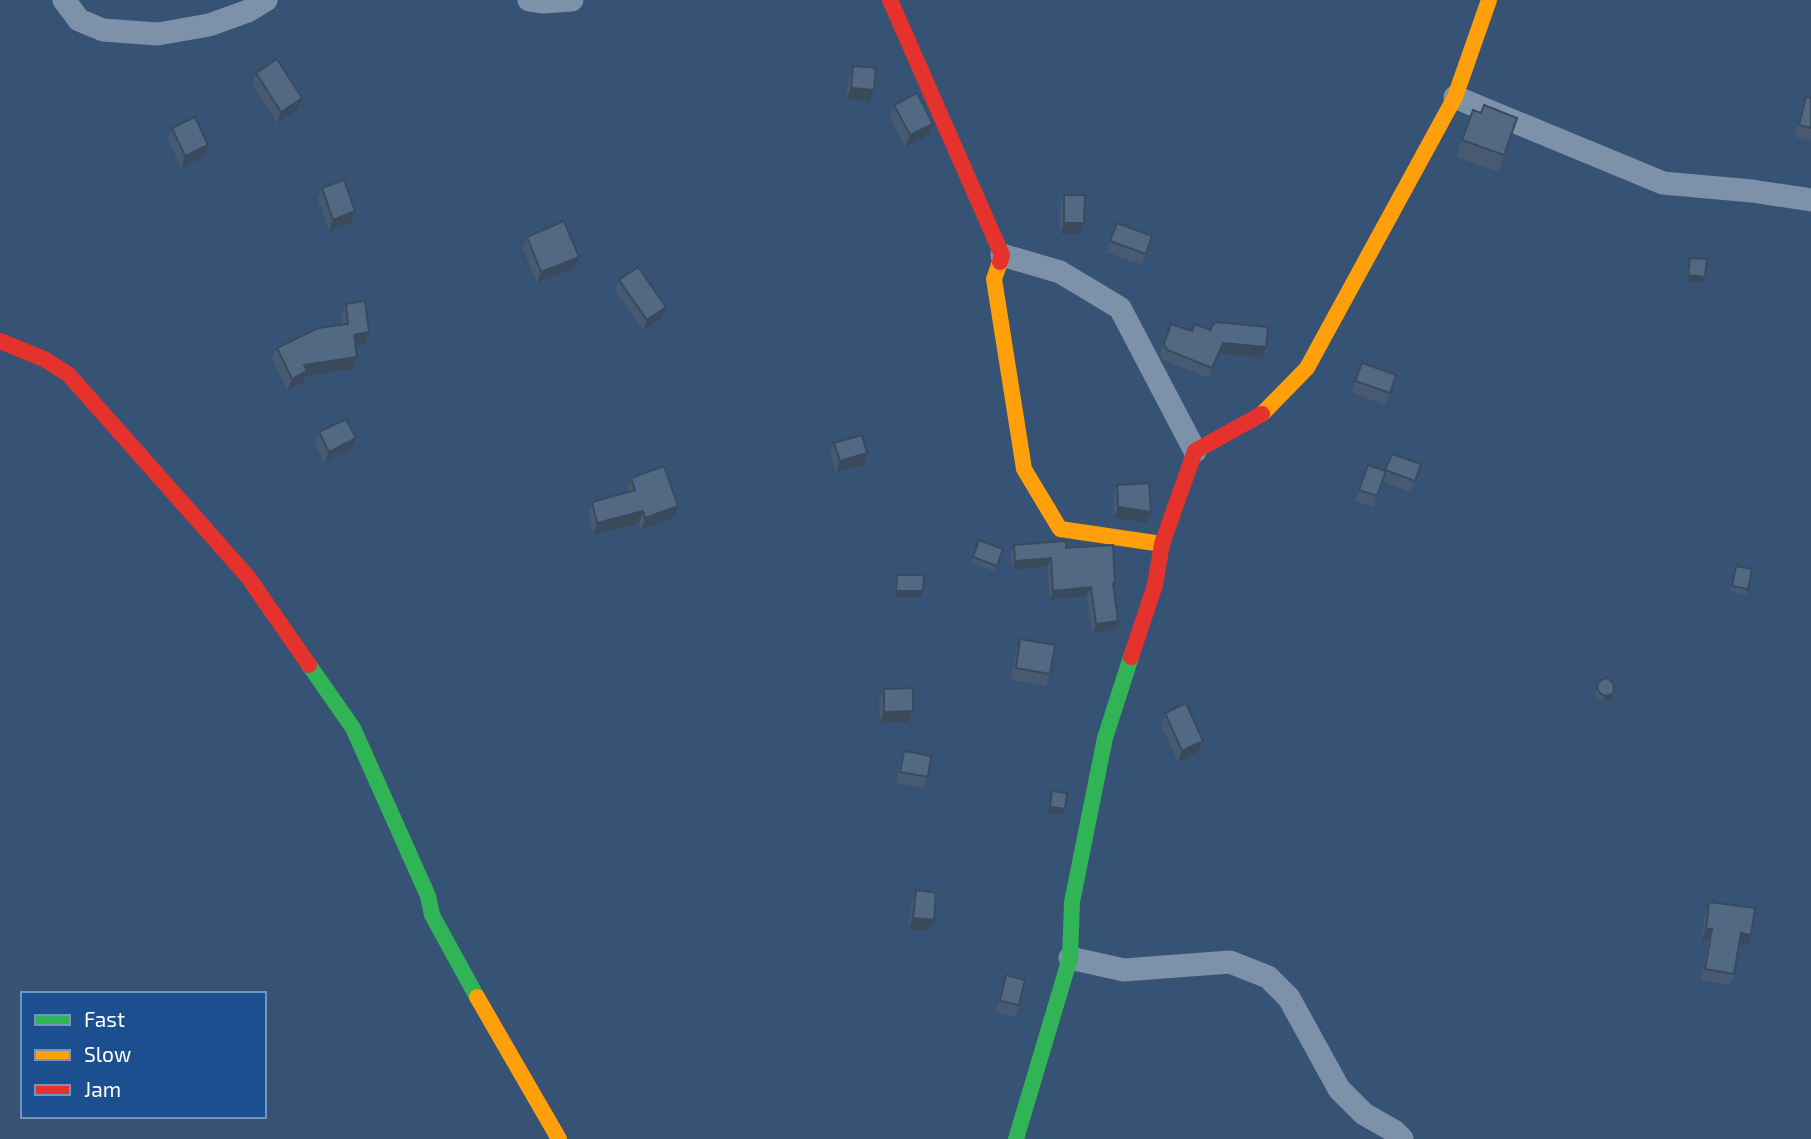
<svg xmlns="http://www.w3.org/2000/svg" width="1811" height="1139" viewBox="0 0 1811 1139" font-family="'Exo 2',sans-serif">
  <style>
    .lines { fill: none; stroke-linecap: round; stroke-linejoin: round }
    .street { stroke: #7d92a8; stroke-width: 23 }
    .fast { stroke: #30b455; stroke-width: 16 }
    .slow { stroke: #ff9f0a; stroke-width: 16 }
    .jam { stroke: #e5322d; stroke-width: 16 }
    .wall { fill: #475a72 }
    .shaded-wall { fill: #394a5c }
    .building { fill: #526984; stroke: #394a5c; stroke-width: 2 }
  </style>
  <rect width="100%" height="100%" fill="#365274"/>
  <g class="lines">
    <g class="street">
      <path d="M 64,0 L 79,20 L 103,30 L 158,34 L 209,25 L 248,11 L 266,0"/>
      <path d="M 529,0 L 542,2 L 572,0"/>
      <path d="M 1455,97 L 1663,183 L 1752,191 L 1811,200"/>
      <path d="M 1002,255 L 1060,272 L 1120,308 L 1195,451"/>
      <path d="M 1070,958 L 1124,970 L 1230,962 L 1268,977 L 1289,998 L 1339,1089 L 1364,1114 L 1394,1131 L 1402,1139"/>
    </g>
    <g class="fast">
      <path d="M 309,665 L 353,728 L 428,896 L 432,915 L 477,997"/>
      <path d="M 1016,1139 L 1070,958 L 1072,902 L 1105,738 L 1131,657"/>
    </g>
    <g class="slow">
      <path d="M 1000,262 L 994,279 L 1024,469 L 1060,529 L 1162,544"/>
      <path d="M 1262,414 L 1307,368 L 1455,97 L 1489,0"/>
      <path d="M 477,997 L 559,1139"/>
    </g>
    <g class="jam">
      <path d="M 890,0 L 1002,255 L 1000,262"/>
      <path d="M 0,341 L 44,359 L 68,374 L 248,577 L 309,665"/>
      <path d="M 1131,657 L 1155,585 L 1162,544 L 1195,451 L 1262,414"/>
    </g>
  </g>
  <g class="wall">
    <path d="M 853,66 L 874,90 L 870,102 L 846,99 L 849,77 Z"/>
    <path d="M 256,73 L 298,110 L 277,123 L 252,84 Z"/>
    <path d="M 1806,97 L 1811,98 L 1811,141 L 1795,137 L 1802,108 Z"/>
    <path d="M 894,105 L 929,135 L 905,147 L 889,116 Z"/>
    <path d="M 1473,110 L 1481,113 L 1517,118 L 1498,172 L 1456,157 Z"/>
    <path d="M 172,128 L 204,157 L 181,168 L 168,139 Z"/>
    <path d="M 322,188 L 355,211 L 351,223 L 329,231 L 318,200 Z"/>
    <path d="M 1064,195 L 1080,234 L 1060,234 L 1060,206 Z"/>
    <path d="M 1117,223 L 1152,236 L 1142,265 L 1106,252 Z"/>
    <path d="M 527,237 L 574,268 L 537,283 L 523,249 Z"/>
    <path d="M 1690,258 L 1705,277 L 1703,283 L 1686,281 L 1688,263 Z"/>
    <path d="M 619,280 L 666,307 L 662,318 L 643,331 L 615,291 Z"/>
    <path d="M 346,304 L 369,332 L 365,344 L 355,345 L 357,357 L 353,369 L 306,376 L 303,383 L 287,390 L 272,359 L 277,348 L 343,325 L 341,316 Z"/>
    <path d="M 1171,324 L 1192,331 L 1210,330 L 1266,347 L 1262,358 L 1219,353 L 1209,378 L 1163,360 L 1160,354 Z"/>
    <path d="M 1362,363 L 1396,375 L 1385,405 L 1351,392 Z"/>
    <path d="M 319,432 L 356,438 L 351,450 L 324,463 L 315,444 Z"/>
    <path d="M 834,443 L 863,465 L 836,473 L 830,454 Z"/>
    <path d="M 1392,454 L 1421,464 L 1410,492 L 1382,481 L 1373,507 L 1355,501 L 1368,465 L 1385,471 Z"/>
    <path d="M 631,478 L 674,518 L 641,530 L 639,523 L 593,535 L 588,513 L 592,502 L 628,492 L 627,490 Z"/>
    <path d="M 1117,485 L 1146,523 L 1114,518 L 1113,497 Z"/>
    <path d="M 979,540 L 1003,549 L 995,571 L 971,563 Z"/>
    <path d="M 1014,545 L 1066,548 L 1115,585 L 1115,630 L 1092,634 L 1087,596 L 1050,600 L 1047,567 L 1012,570 L 1011,555 Z"/>
    <path d="M 1736,566 L 1748,589 L 1746,595 L 1730,592 Z"/>
    <path d="M 897,575 L 921,597 L 894,597 L 894,581 Z"/>
    <path d="M 1020,639 L 1050,674 L 1046,686 L 1011,680 L 1016,650 Z"/>
    <path d="M 1598,684 L 1611,699 L 1603,701 L 1598,699 L 1595,694 Z"/>
    <path d="M 884,689 L 913,711 L 909,722 L 880,723 L 879,700 Z"/>
    <path d="M 1165,713 L 1199,752 L 1178,762 L 1161,725 Z"/>
    <path d="M 904,751 L 928,777 L 923,788 L 896,783 L 900,762 Z"/>
    <path d="M 916,890 L 929,931 L 908,929 L 912,902 Z"/>
    <path d="M 1709,902 L 1751,935 L 1747,946 L 1739,945 L 1734,974 L 1730,985 L 1701,980 L 1708,941 L 1701,940 L 1705,914 Z"/>
    <path d="M 1006,975 L 1019,1005 L 1015,1017 L 995,1012 Z"/>
  </g>
  <g class="shaded-wall">
    <path d="M 851,88 L 874,90 L 870,102 L 846,99 Z"/>
    <path d="M 302,98 L 298,110 L 277,123 L 281,112 Z"/>
    <path d="M 933,124 L 929,135 L 905,147 L 910,135 Z"/>
    <path d="M 208,145 L 204,157 L 181,168 L 185,156 Z"/>
    <path d="M 355,211 L 351,223 L 329,231 L 333,220 Z"/>
    <path d="M 1064,223 L 1084,223 L 1080,234 L 1060,234 Z"/>
    <path d="M 579,257 L 574,268 L 537,283 L 541,272 Z"/>
    <path d="M 1688,275 L 1705,277 L 1703,283 L 1686,281 Z"/>
    <path d="M 666,307 L 662,318 L 643,331 L 647,320 Z"/>
    <path d="M 369,332 L 365,344 L 350,346 L 354,335 Z"/>
    <path d="M 1223,343 L 1266,347 L 1262,358 L 1219,353 L 1209,378 Z"/>
    <path d="M 357,357 L 353,369 L 306,376 L 303,383 L 287,390 L 292,379 L 304,365 Z"/>
    <path d="M 356,438 L 351,450 L 324,463 L 329,452 Z"/>
    <path d="M 867,453 L 863,465 L 836,473 L 840,461 Z"/>
    <path d="M 678,506 L 674,518 L 641,530 L 645,518 Z"/>
    <path d="M 1118,507 L 1151,512 L 1146,523 L 1114,518 Z"/>
    <path d="M 643,511 L 639,523 L 593,535 L 597,523 Z"/>
    <path d="M 1051,558 L 1047,567 L 1012,570 L 1015,561 Z"/>
    <path d="M 1091,587 L 1087,596 L 1050,600 L 1053,591 Z"/>
    <path d="M 896,591 L 923,591 L 921,597 L 894,597 Z"/>
    <path d="M 1118,621 L 1115,630 L 1092,634 L 1096,624 Z"/>
    <path d="M 1613,694 L 1611,699 L 1603,701 L 1605,696 Z"/>
    <path d="M 913,711 L 909,722 L 880,723 L 884,712 Z"/>
    <path d="M 1203,741 L 1199,752 L 1178,762 L 1182,751 Z"/>
    <path d="M 1050,807 L 1065,809 L 1063,814 L 1048,813 Z"/>
    <path d="M 913,918 L 934,920 L 929,931 L 908,929 Z"/>
    <path d="M 1706,929 L 1712,929 L 1708,941 L 1701,940 Z"/>
    <path d="M 1741,933 L 1751,935 L 1747,946 L 1737,945 Z"/>
  </g>
  <g class="building">
    <path d="M 277,59 L 302,98 L 281,112 L 256,73 Z"/>
    <path d="M 853,66 L 876,68 L 874,90 L 851,88 Z"/>
    <path d="M 917,93 L 933,124 L 910,135 L 894,105 Z"/>
    <path d="M 1806,97 L 1811,98 L 1811,128 L 1799,125 Z"/>
    <path d="M 1484,105 L 1517,118 L 1504,155 L 1462,140 L 1473,110 L 1481,113 Z"/>
    <path d="M 195,117 L 208,145 L 185,156 L 172,128 Z"/>
    <path d="M 344,180 L 355,211 L 333,220 L 322,188 Z"/>
    <path d="M 1064,195 L 1085,195 L 1084,223 L 1064,223 Z"/>
    <path d="M 564,221 L 579,257 L 541,272 L 527,237 Z"/>
    <path d="M 1117,223 L 1152,236 L 1146,254 L 1110,241 Z"/>
    <path d="M 1690,258 L 1707,259 L 1705,277 L 1688,275 Z"/>
    <path d="M 638,267 L 666,307 L 647,320 L 619,280 Z"/>
    <path d="M 365,301 L 369,332 L 354,335 L 357,357 L 304,365 L 307,371 L 292,379 L 277,348 L 318,328 L 348,324 L 346,304 Z"/>
    <path d="M 1215,322 L 1268,327 L 1266,347 L 1223,343 L 1212,368 L 1167,350 L 1164,344 L 1171,324 L 1192,331 L 1195,324 L 1210,330 Z"/>
    <path d="M 1362,363 L 1396,375 L 1390,393 L 1355,381 Z"/>
    <path d="M 346,419 L 356,438 L 329,452 L 319,432 Z"/>
    <path d="M 862,435 L 867,453 L 840,461 L 834,443 Z"/>
    <path d="M 1392,454 L 1421,464 L 1415,481 L 1385,470 Z"/>
    <path d="M 1368,465 L 1386,471 L 1377,496 L 1359,490 Z"/>
    <path d="M 664,466 L 678,506 L 645,518 L 643,511 L 597,523 L 592,502 L 635,490 L 631,478 Z"/>
    <path d="M 1149,483 L 1151,512 L 1118,507 L 1117,485 Z"/>
    <path d="M 979,540 L 1003,549 L 997,566 L 973,557 Z"/>
    <path d="M 1066,541 L 1066,548 L 1113,545 L 1115,585 L 1113,584 L 1118,621 L 1096,624 L 1091,587 L 1053,591 L 1051,558 L 1015,561 L 1014,545 Z"/>
    <path d="M 1736,566 L 1752,569 L 1748,589 L 1732,586 Z"/>
    <path d="M 897,575 L 924,575 L 923,591 L 896,591 Z"/>
    <path d="M 1020,639 L 1055,645 L 1050,674 L 1016,668 Z"/>
    <path d="M 1607,678 L 1611,681 L 1614,685 L 1613,694 L 1605,696 L 1600,693 L 1597,688 L 1598,684 L 1601,680 Z"/>
    <path d="M 913,688 L 913,711 L 884,712 L 884,689 Z"/>
    <path d="M 1186,703 L 1203,741 L 1182,751 L 1165,713 Z"/>
    <path d="M 904,751 L 931,756 L 928,777 L 900,772 Z"/>
    <path d="M 1052,791 L 1067,793 L 1065,809 L 1050,807 Z"/>
    <path d="M 916,890 L 936,893 L 934,920 L 913,918 Z"/>
    <path d="M 1709,902 L 1755,908 L 1751,935 L 1741,933 L 1734,974 L 1705,969 L 1712,929 L 1706,929 Z"/>
    <path d="M 1006,975 L 1025,980 L 1019,1005 L 1000,1001 Z"/>
  </g>
  <rect x="21" y="992" width="245" height="126" fill="#1b4f8f" stroke="#7695bc" stroke-width="2"/>
  <rect x="35" y="1015" width="35" height="10" fill="#30b455" stroke="#7695bc" stroke-width="2"/>
  <text x="84" y="1027" font-size="21" fill="#ffffff">Fast</text>
  <rect x="35" y="1050" width="35" height="10" fill="#ff9f0a" stroke="#7695bc" stroke-width="2"/>
  <text x="84" y="1062" font-size="21" fill="#ffffff">Slow</text>
  <rect x="35" y="1085" width="35" height="10" fill="#e5322d" stroke="#7695bc" stroke-width="2"/>
  <text x="84" y="1097" font-size="21" fill="#ffffff">Jam</text>
</svg>
